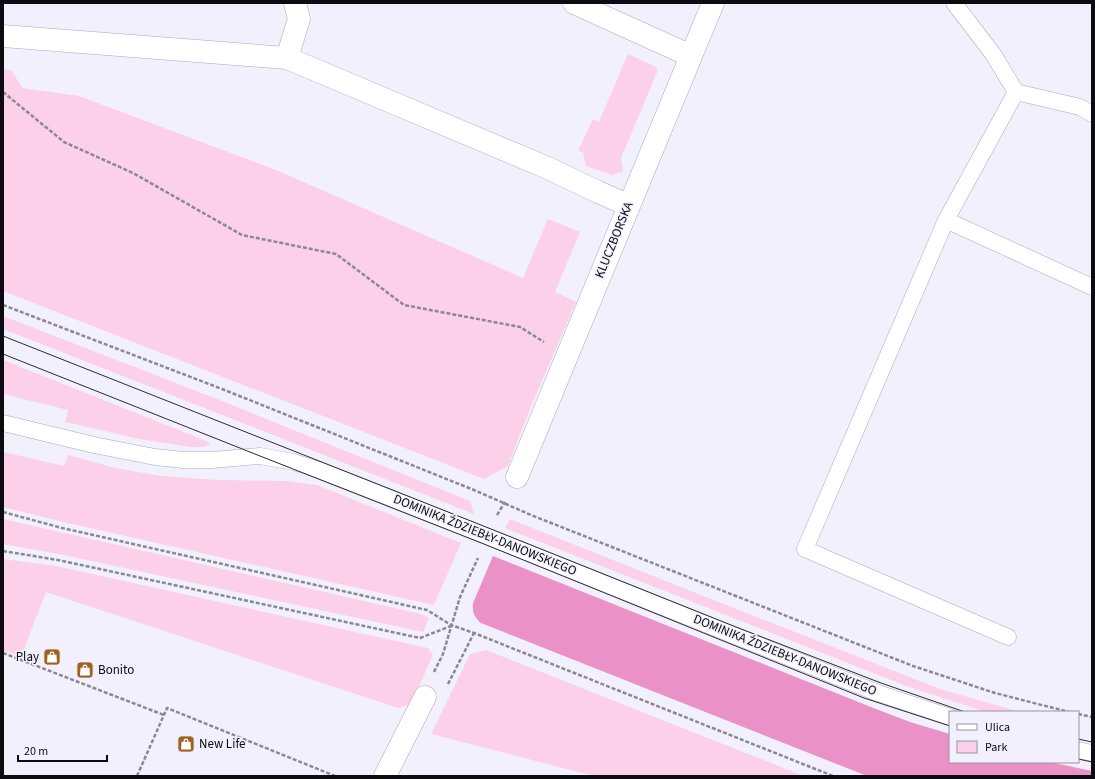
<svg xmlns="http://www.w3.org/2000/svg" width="1095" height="779" viewBox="0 0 1095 779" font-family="'Source Sans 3',sans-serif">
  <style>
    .green { fill: #fcd0e9 }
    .forest { fill: #ea91c8 }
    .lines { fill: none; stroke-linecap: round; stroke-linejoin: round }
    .lane-casing { stroke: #aaa9bb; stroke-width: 17 }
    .street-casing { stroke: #aaa9bb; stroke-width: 23 }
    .path { stroke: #8a8992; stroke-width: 2.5; stroke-dasharray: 4 2; stroke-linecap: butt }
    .lane { stroke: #fff; stroke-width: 16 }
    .street { stroke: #fff; stroke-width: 22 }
    .tram { stroke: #2c2b32; stroke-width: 1 }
    .labels { text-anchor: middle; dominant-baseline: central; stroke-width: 3; stroke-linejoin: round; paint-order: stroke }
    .street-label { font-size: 13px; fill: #0c0b11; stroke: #f1f0fc }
    .poi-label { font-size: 13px; fill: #0c0b11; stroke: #f1f0fc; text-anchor: start }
  </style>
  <rect width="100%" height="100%" fill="#f1f0fc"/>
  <g class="green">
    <path d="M 628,54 L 654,66 L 658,70 L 621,158 L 623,171 L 612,175 L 586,166 L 583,152 L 578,151 L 593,119 L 599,122 Z"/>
    <path d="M 3,68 L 12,71 L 22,88 L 79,96 L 276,170 L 523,278 L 548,219 L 580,232 L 555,292 L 576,302 L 529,411 L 508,466 L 484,479 L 3,291 Z"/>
    <path d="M 3,316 L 217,399 L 470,501 L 474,514 L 3,329 Z"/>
    <path d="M 3,360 L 204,440 L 210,443 L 207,446 L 202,447 L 190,447 L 139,439 L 65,422 L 68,410 L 3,394 Z"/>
    <path d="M 3,452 L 64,466 L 68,455 L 115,468 L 162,476 L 216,480 L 286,481 L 317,485 L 461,543 L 434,605 L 63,522 L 3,507 Z"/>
    <path d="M 3,519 L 421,614 L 429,618 L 423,632 L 64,555 L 3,544 Z"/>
    <path d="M 510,519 L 721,603 L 940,689 L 1020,712 L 986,712 L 909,687 L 505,528 Z"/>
    <path d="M 3,559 L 56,566 L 428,648 L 433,655 L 411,704 L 398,708 L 46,592 L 21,657 L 3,650 Z"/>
    <path d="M 486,650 L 804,776 L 594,776 L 431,734 L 470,654 Z"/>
  </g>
  <path class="forest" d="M 493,556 L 876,709 L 910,722 L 950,734 L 950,762 L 1050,762 L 1092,771 L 1092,776 L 867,776 L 481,623 C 474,617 472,612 473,603 Z"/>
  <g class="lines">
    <g class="lane-casing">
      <g id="lane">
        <path d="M 954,3 L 993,54 L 1016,92 L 1080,107 L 1092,114"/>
        <path d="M 946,220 L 1092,287"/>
        <path d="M 3,423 L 94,445 L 155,457 L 184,460 L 212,460 L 260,456 L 294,462 L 319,470 L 386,496 L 878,693 L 950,717"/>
        <path d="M 1008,637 L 805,549 L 946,220 L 1016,92"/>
        <path d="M 1078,750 L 1092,753"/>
      </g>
    </g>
    <g class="street-casing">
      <g id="street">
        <path d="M 574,3 L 691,56"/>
        <path d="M 3,36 L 287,58 L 550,169 L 598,192 L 628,205"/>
        <path d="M 287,58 L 299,19 L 295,3"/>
        <path d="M 517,477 L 713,3"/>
        <path d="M 385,776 L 425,697"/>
      </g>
    </g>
    <g class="path">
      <path d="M 3,92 L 64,142 L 133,173 L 242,235 L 336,254 L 404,305 L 520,327 L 544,342"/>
      <path d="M 3,305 L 222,389 L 474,490 L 531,515 L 913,666 L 995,693 L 1069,712"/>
      <path d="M 3,512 L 62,528 L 427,610 L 451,625 L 474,633 L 833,776"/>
      <path d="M 497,515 L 505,502"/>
      <path d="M 3,551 L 58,560 L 420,638 L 451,626"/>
      <path d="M 3,653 L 164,715"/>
      <path d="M 434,672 L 443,654 L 460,597 L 478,558"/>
      <path d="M 448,684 L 474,633"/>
      <path d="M 1078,714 L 1092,717"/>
      <path d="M 137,776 L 167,708 L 335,776"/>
    </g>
    <use href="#lane" class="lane"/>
    <use href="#street" class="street"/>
    <g class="tram">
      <path d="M 3,336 L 491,529 L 736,627 L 881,683 L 965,712"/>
      <path d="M 3,354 L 260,456 L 484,544 L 864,698 L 950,726"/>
      <path d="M 1078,739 L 1092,742"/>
      <path d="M 1078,759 L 1092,762"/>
    </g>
  </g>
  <defs>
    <g id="shop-square" transform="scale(0.9)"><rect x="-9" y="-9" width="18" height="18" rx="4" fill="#9d6322" stroke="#f1f0fc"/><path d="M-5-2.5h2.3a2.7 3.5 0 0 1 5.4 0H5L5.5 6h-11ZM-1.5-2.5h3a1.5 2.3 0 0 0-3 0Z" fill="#fff"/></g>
  </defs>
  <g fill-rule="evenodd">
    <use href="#shop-square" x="52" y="657"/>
    <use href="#shop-square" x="85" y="670"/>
    <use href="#shop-square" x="186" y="744"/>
  </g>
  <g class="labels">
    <g class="street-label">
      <text transform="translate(614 240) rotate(-68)">KLUCZBORSKA</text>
      <text transform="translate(485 535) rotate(22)">DOMINIKA ŹDZIEBŁY-DANOWSKIEGO</text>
      <text transform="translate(785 655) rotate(22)">DOMINIKA ŹDZIEBŁY-DANOWSKIEGO</text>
    </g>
    <g class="poi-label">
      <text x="39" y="657" text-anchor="end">Play</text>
      <text x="98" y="670">Bonito</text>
      <text x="199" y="744">New Life</text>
    </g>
  </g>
  <rect width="1095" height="779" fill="none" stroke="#0c0b11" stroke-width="8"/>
  <rect x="949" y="711" width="130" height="52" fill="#f1f0fc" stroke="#95949e"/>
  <rect x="957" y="724" width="20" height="6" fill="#ffffff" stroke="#95949e"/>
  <text x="985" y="731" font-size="12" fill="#0c0b11">Ulica</text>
  <rect x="957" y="741" width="20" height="12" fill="#fcd0e9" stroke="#95949e"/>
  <text x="985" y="751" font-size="12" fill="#0c0b11">Park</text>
  <path d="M18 755v6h89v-6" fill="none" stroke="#0c0b11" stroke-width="2"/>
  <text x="24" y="755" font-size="12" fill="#0c0b11" stroke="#f1f0fc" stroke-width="3" paint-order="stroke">20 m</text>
</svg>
